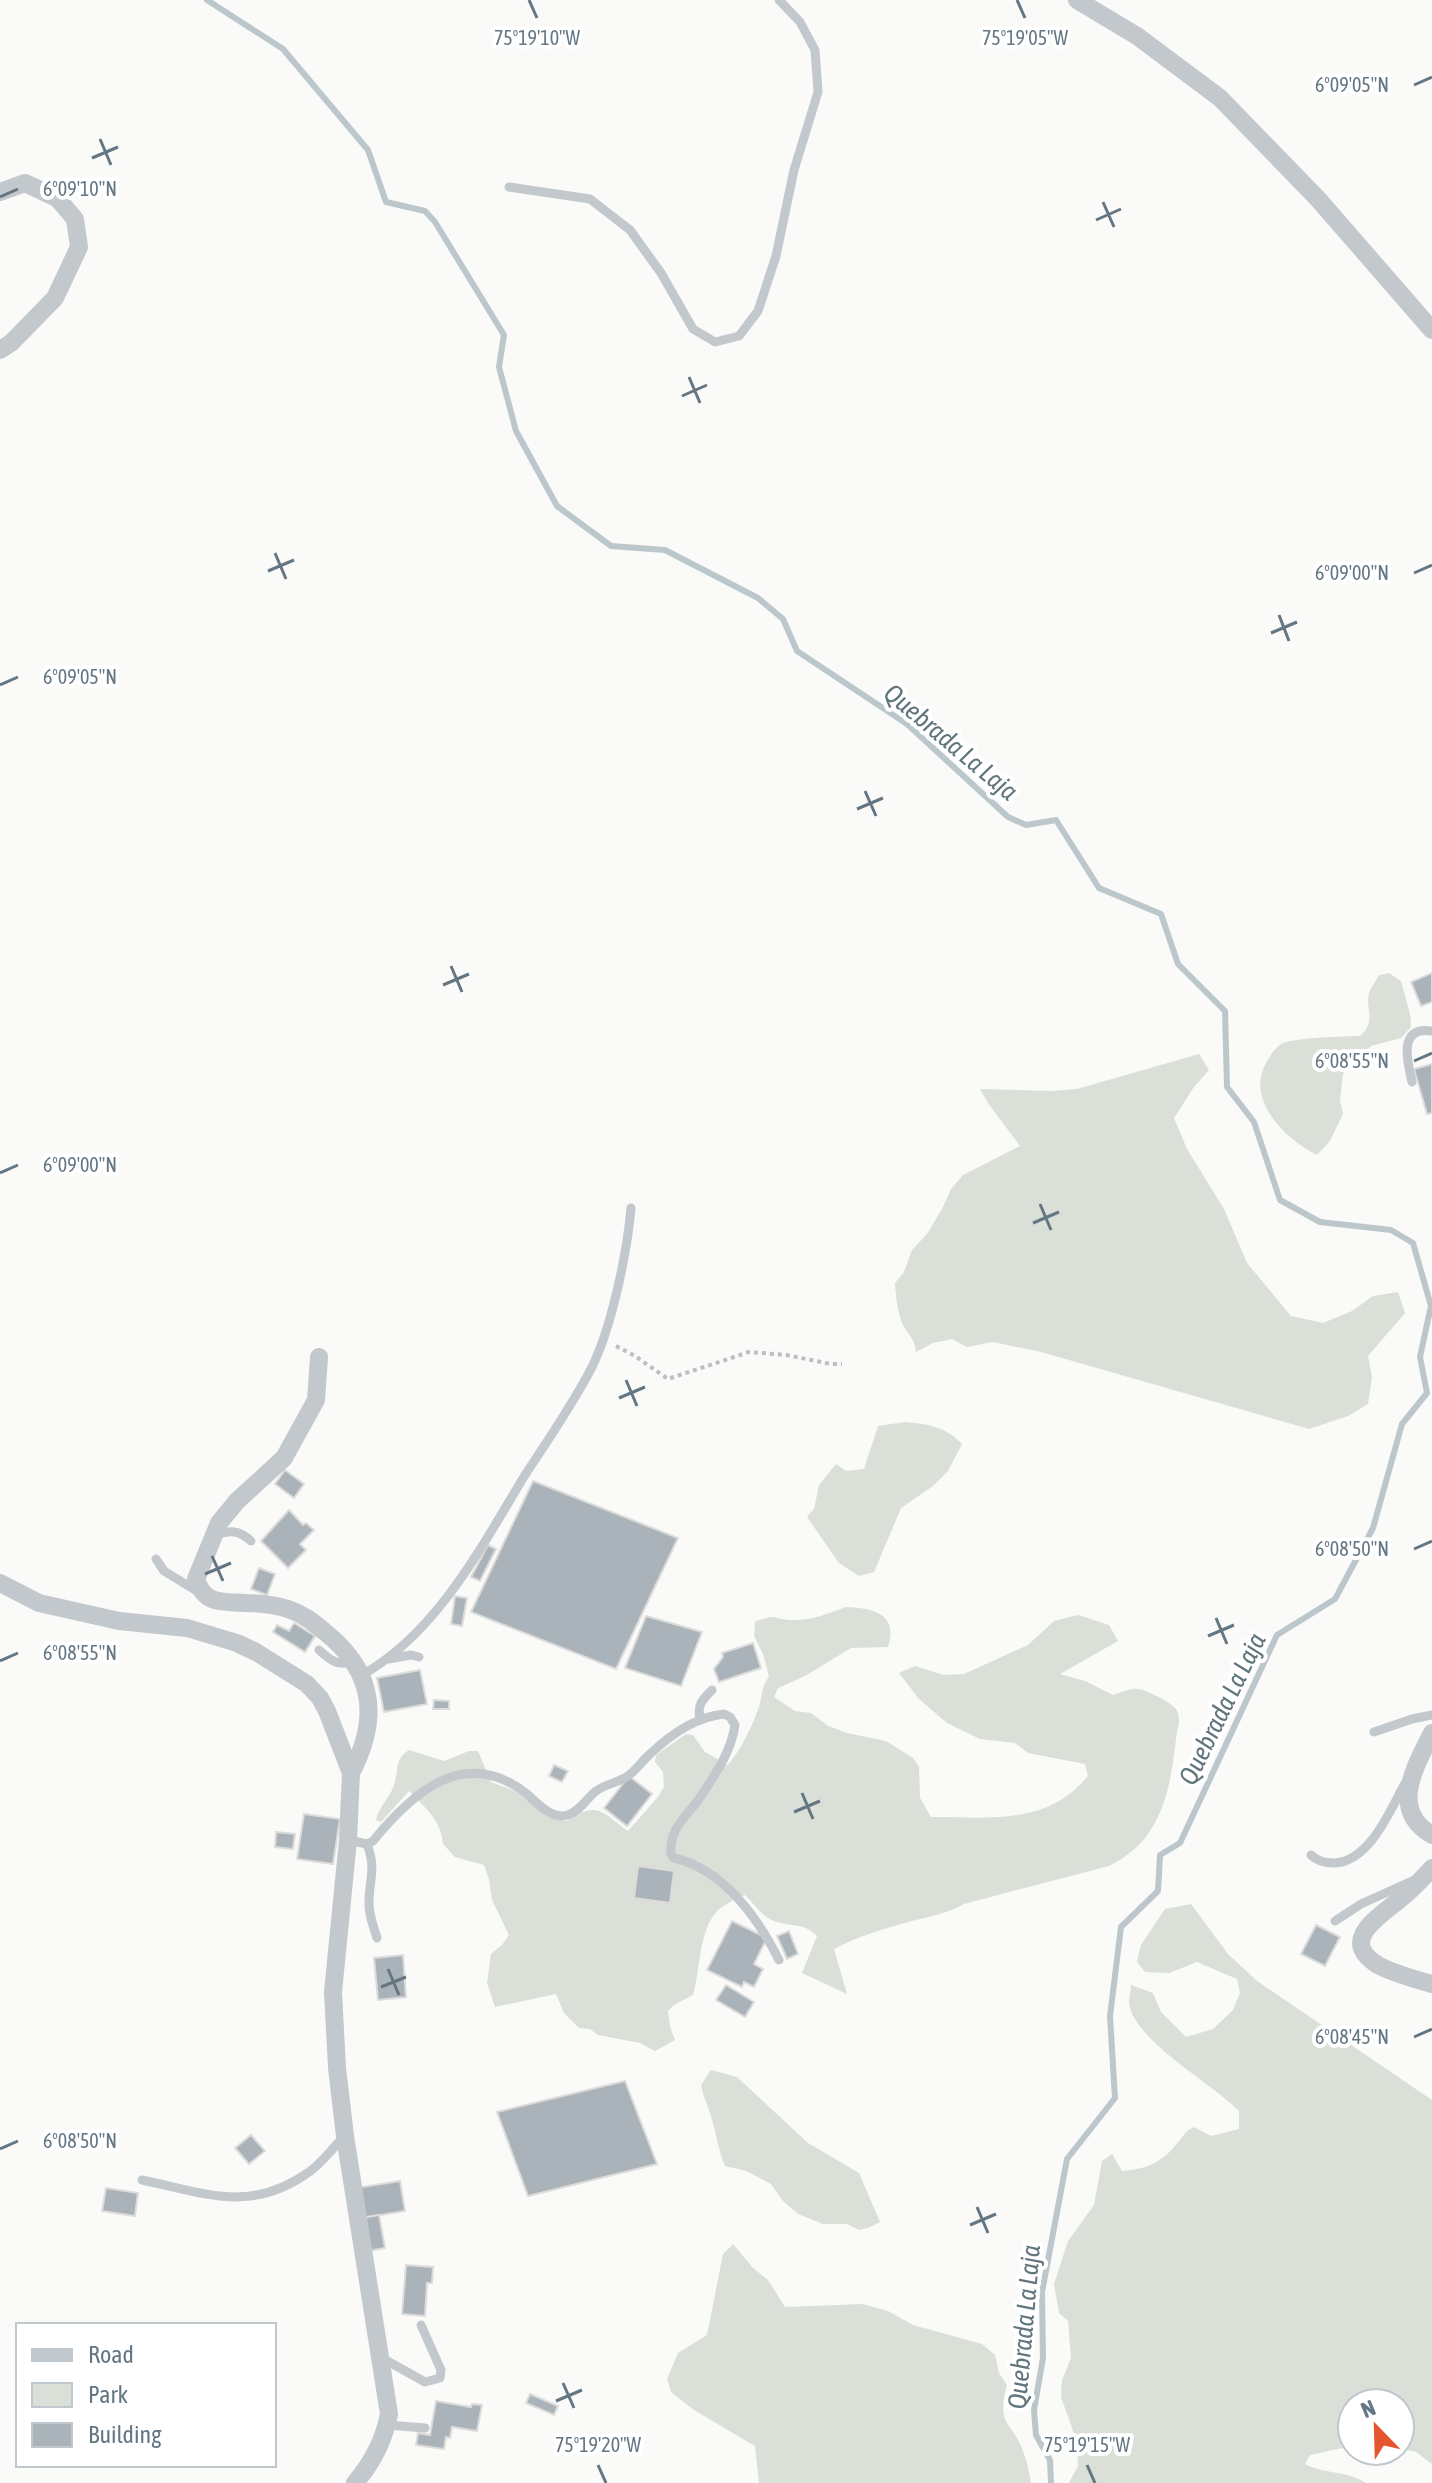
<svg xmlns="http://www.w3.org/2000/svg" width="1432" height="2483" viewBox="0 0 1432 2483" font-family="'Asap Condensed',sans-serif">
  <style>
    .green { fill: #dadfd7 }
    .lines { fill: none; stroke-linecap: round; stroke-linejoin: round }
    .stream { stroke: #bbc7cb; stroke-width: 6 }
    .building { fill: #aab3b9; stroke: #dcdcda; stroke-width: 2 }
    .path { stroke: #bbbfc2; stroke-width: 4; stroke-dasharray: 4 4; stroke-linecap: butt }
    .service { stroke: #c3c8cc; stroke-width: 9 }
    .minor { stroke: #c3c8cc; stroke-width: 18 }
    .ticks { fill: none; stroke: #657683; stroke-width: 3 }
    .labels { text-anchor: middle; dominant-baseline: central; stroke-width: 8; stroke-linejoin: round; paint-order: stroke }
    .water-label { font-size: 26px; font-style: italic; fill: #60757c; stroke: #fff }
    .ticks-label { font-size: 20px; text-anchor: middle; fill: #657683; stroke: #fff; stroke-width: 8; stroke-linejoin: round; paint-order: stroke }
  </style>
  <rect width="100%" height="100%" fill="#fafaf8"/>
  <g class="green">
    <path d="M 1389,973 L 1401,981 L 1410,1014 L 1411,1027 L 1401,1038 L 1371,1046 L 1343,1074 L 1340,1101 L 1343,1114 L 1330,1141 L 1317,1155 C 1286,1140 1245,1100 1266,1063 C 1270,1056 1274,1049 1281,1044 C 1291,1038 1345,1036 1360,1036 C 1377,1021 1365,1009 1369,993 C 1371,987 1376,981 1379,975 Z"/>
    <path d="M 1199,1054 L 1209,1070 L 1194,1087 L 1174,1118 L 1187,1149 L 1224,1209 L 1247,1263 L 1291,1316 L 1323,1323 L 1352,1311 L 1373,1296 L 1398,1292 L 1405,1313 L 1368,1356 L 1372,1377 L 1368,1404 L 1348,1416 L 1309,1429 L 1041,1352 L 993,1342 L 967,1347 L 952,1339 L 933,1343 L 916,1352 C 915,1338 907,1334 902,1323 C 897,1310 896,1296 895,1283 L 904,1272 L 912,1250 L 927,1234 L 942,1209 L 951,1189 L 963,1175 L 1020,1146 L 988,1103 L 980,1089 L 1051,1091 L 1077,1089 Z"/>
    <path d="M 905,1422 C 928,1424 946,1427 962,1444 L 948,1471 L 933,1486 L 901,1508 L 874,1572 L 859,1576 L 839,1563 L 807,1517 L 814,1509 L 819,1485 L 836,1464 L 846,1471 L 864,1469 L 878,1426 Z"/>
    <path d="M 846,1607 C 873,1608 899,1614 888,1647 L 851,1648 L 805,1676 L 778,1688 L 774,1697 L 795,1711 L 811,1713 L 828,1726 L 847,1733 L 886,1741 L 913,1758 L 919,1767 L 920,1798 L 931,1817 C 990,1817 1047,1826 1088,1776 L 1085,1764 L 1028,1753 L 1015,1743 L 980,1739 L 947,1723 L 919,1699 L 899,1673 L 915,1666 L 944,1675 L 964,1674 L 1028,1645 L 1054,1621 L 1078,1615 L 1109,1625 L 1118,1641 L 1060,1674 L 1085,1681 L 1113,1695 C 1120,1693 1131,1688 1137,1689 C 1145,1689 1172,1703 1176,1709 C 1182,1719 1177,1729 1176,1739 C 1170,1792 1161,1841 1109,1866 L 964,1904 C 946,1914 927,1917 908,1922 C 883,1929 856,1937 834,1949 L 847,1994 L 802,1973 L 817,1936 C 802,1920 786,1929 768,1918 C 760,1913 752,1902 745,1895 C 737,1898 729,1902 722,1907 C 698,1924 701,1969 693,1995 L 674,2005 L 668,2011 L 670,2027 L 675,2040 L 655,2051 L 640,2043 L 598,2035 L 590,2029 L 579,2028 L 564,2013 L 556,1994 L 495,2007 L 487,1983 L 491,1954 L 502,1945 L 509,1935 L 492,1900 L 489,1879 L 484,1865 L 455,1857 L 443,1844 C 441,1819 425,1808 409,1791 L 381,1822 L 376,1820 C 379,1806 390,1798 394,1785 C 399,1771 394,1759 409,1750 L 444,1761 L 469,1751 L 478,1751 L 491,1782 L 515,1791 L 556,1819 L 567,1821 C 597,1800 602,1812 628,1831 L 657,1798 L 664,1787 L 663,1772 L 655,1762 L 656,1755 L 686,1734 L 693,1735 L 705,1752 L 728,1765 C 741,1749 752,1727 759,1707 C 763,1693 760,1691 769,1676 L 763,1654 L 754,1636 L 755,1622 C 779,1612 772,1620 793,1620 C 811,1621 829,1613 846,1607 Z"/>
    <path d="M 1191,1904 L 1228,1954 L 1257,1981 L 1432,2100 L 1432,2464 L 1416,2452 L 1400,2448 L 1400,2403 L 1352,2403 L 1352,2446 L 1310,2455 L 1305,2464 C 1324,2474 1348,2471 1366,2483 L 1069,2483 L 1078,2466 L 1077,2442 L 1061,2397 L 1062,2380 L 1071,2358 L 1068,2321 L 1059,2313 L 1054,2284 L 1068,2241 L 1094,2205 L 1102,2161 L 1112,2154 L 1122,2171 C 1146,2169 1159,2164 1175,2146 C 1182,2138 1185,2131 1194,2127 L 1211,2136 L 1239,2129 L 1239,2111 C 1212,2083 1134,2041 1129,2003 C 1129,1998 1131,1990 1131,1985 L 1153,1993 L 1161,2012 L 1186,2037 L 1213,2029 L 1233,2010 L 1240,1993 L 1237,1979 L 1197,1962 L 1169,1973 L 1145,1972 L 1137,1962 L 1141,1945 L 1165,1909 Z"/>
    <path d="M 711,2070 L 737,2077 L 808,2143 L 859,2173 L 880,2222 L 868,2228 L 859,2230 L 847,2224 L 823,2224 L 798,2214 L 783,2201 L 771,2184 L 746,2171 L 725,2166 C 718,2149 716,2133 711,2116 C 708,2105 703,2097 701,2085 Z"/>
    <path d="M 733,2244 L 753,2268 L 768,2280 L 785,2307 L 862,2304 L 888,2311 L 913,2325 L 982,2344 L 995,2355 L 999,2373 L 1007,2385 C 996,2427 1011,2419 1023,2451 C 1027,2461 1029,2473 1031,2483 L 759,2483 L 755,2446 L 694,2410 L 671,2392 L 667,2379 L 678,2353 L 707,2335 L 723,2254 Z"/>
  </g>
  <g class="lines">
    <path class="stream" d="M 207,0 L 283,49 L 368,150 L 386,202 L 425,211 L 435,222 L 504,335 L 499,367 L 516,431 L 557,506 L 611,546 L 665,550 L 758,598 L 783,619 L 797,651 L 907,724 L 1008,817 L 1026,825 L 1056,820 L 1099,888 L 1161,914 L 1178,964 L 1225,1011 L 1227,1087 L 1254,1122 L 1280,1200 L 1320,1222 L 1391,1230 L 1413,1243 L 1431,1306 L 1420,1357 L 1427,1393 L 1402,1424 L 1373,1528 L 1335,1599 L 1277,1635 L 1180,1843 L 1160,1855 L 1158,1891 L 1121,1927 L 1110,2016 L 1115,2098 L 1067,2159 L 1042,2292 L 1043,2358 L 1034,2410 L 1036,2435 L 1050,2460 L 1051,2483"/>
  </g>
  <g class="building">
    <path d="M 1432,973 L 1432,1002 L 1421,1006 L 1411,982 Z"/>
    <path d="M 1432,1064 L 1432,1113 L 1427,1114 L 1414,1069 Z"/>
    <path d="M 285,1470 L 304,1484 L 294,1498 L 275,1484 Z"/>
    <path d="M 533,1481 L 678,1538 L 616,1669 L 471,1612 Z"/>
    <path d="M 289,1510 L 303,1525 L 306,1523 L 314,1530 L 300,1544 L 306,1550 L 288,1568 L 261,1541 Z"/>
    <path d="M 488,1545 L 496,1549 L 480,1581 L 471,1577 Z"/>
    <path d="M 259,1568 L 275,1574 L 267,1595 L 251,1589 Z"/>
    <path d="M 455,1596 L 467,1598 L 462,1626 L 451,1624 Z"/>
    <path d="M 646,1616 L 702,1632 L 681,1686 L 625,1668 Z"/>
    <path d="M 294,1623 L 315,1636 L 305,1652 L 273,1632 L 277,1625 L 289,1631 Z"/>
    <path d="M 753,1643 L 761,1668 L 719,1682 L 714,1669 L 723,1657 L 722,1653 Z"/>
    <path d="M 420,1670 L 427,1704 L 384,1712 L 377,1678 Z"/>
    <path d="M 434,1700 L 449,1701 L 449,1709 L 433,1709 Z"/>
    <path d="M 554,1765 L 568,1771 L 562,1782 L 549,1776 Z"/>
    <path d="M 629,1776 L 652,1794 L 627,1826 L 604,1808 Z"/>
    <path d="M 304,1814 L 340,1819 L 333,1864 L 297,1859 Z"/>
    <path d="M 276,1832 L 295,1834 L 293,1849 L 275,1847 Z"/>
    <path d="M 638,1866 L 674,1871 L 670,1903 L 634,1898 Z"/>
    <path d="M 732,1921 L 767,1938 L 754,1964 L 763,1969 L 754,1987 L 744,1982 L 742,1987 L 707,1970 Z"/>
    <path d="M 1316,1925 L 1340,1937 L 1325,1966 L 1301,1954 Z"/>
    <path d="M 789,1931 L 798,1954 L 787,1959 L 777,1936 Z"/>
    <path d="M 403,1955 L 406,1997 L 378,2000 L 374,1958 Z"/>
    <path d="M 726,1985 L 754,2002 L 745,2017 L 716,2000 Z"/>
    <path d="M 625,2081 L 657,2164 L 528,2196 L 497,2112 Z"/>
    <path d="M 251,2135 L 265,2151 L 249,2164 L 235,2148 Z"/>
    <path d="M 400,2181 L 405,2211 L 362,2218 L 356,2188 Z"/>
    <path d="M 106,2188 L 138,2193 L 135,2216 L 102,2211 Z"/>
    <path d="M 379,2215 L 385,2248 L 368,2251 L 362,2218 Z"/>
    <path d="M 406,2265 L 433,2267 L 432,2283 L 427,2283 L 425,2316 L 402,2314 Z"/>
    <path d="M 530,2394 L 558,2406 L 554,2415 L 526,2403 Z"/>
    <path d="M 436,2401 L 471,2407 L 472,2404 L 482,2405 L 477,2431 L 452,2427 L 450,2438 L 446,2437 L 444,2449 L 416,2445 L 418,2433 L 430,2435 Z"/>
  </g>
  <g class="lines">
    <path class="path" d="M 616,1346 L 635,1356 L 668,1379 L 749,1352 L 786,1355 L 831,1364 L 842,1364"/>
    <g class="service">
      <path d="M 509,187 L 590,199 L 630,230 L 661,273 L 693,329 L 715,342 L 739,336 L 758,311 L 776,256 L 794,170 L 818,92 L 815,50 L 800,22 L 779,0"/>
      <path d="M 1412,1082 C 1407,1061 1398,1026 1432,1031"/>
      <path d="M 216,1535 C 230,1530 239,1530 251,1541"/>
      <path d="M 156,1559 L 164,1571 L 200,1593"/>
      <path d="M 319,1650 C 330,1660 339,1668 354,1660"/>
      <path d="M 388,1659 L 411,1655 L 419,1657"/>
      <path d="M 362,1675 C 437,1633 482,1546 525,1475 C 548,1440 573,1404 592,1367 C 612,1326 627,1253 631,1208"/>
      <path d="M 700,1719 C 697,1705 702,1700 712,1690"/>
      <path d="M 1374,1732 L 1412,1719 L 1432,1715"/>
      <path d="M 348,1840 L 367,1844 L 373,1841 C 413,1792 465,1745 527,1794 C 538,1804 552,1820 568,1815 C 581,1810 586,1799 596,1791 C 605,1784 619,1783 629,1775 C 637,1769 643,1760 650,1754 C 671,1734 695,1717 724,1714 L 730,1717 L 735,1725 C 731,1753 714,1776 699,1799 C 685,1818 669,1829 671,1854 L 674,1858 C 723,1869 758,1918 779,1960"/>
      <path d="M 367,1844 C 376,1868 370,1876 369,1900 C 368,1913 373,1925 377,1938"/>
      <path d="M 1311,1855 C 1317,1861 1325,1863 1334,1863 C 1369,1862 1390,1811 1404,1785"/>
      <path d="M 1335,1921 L 1361,1904 L 1412,1881"/>
      <path d="M 142,2180 C 206,2193 250,2214 309,2172 C 322,2163 333,2148 344,2136"/>
      <path d="M 382,2358 L 425,2382 L 440,2378 L 441,2370 L 421,2325"/>
      <path d="M 387,2425 L 425,2428"/>
    </g>
    <g class="minor">
      <path d="M 1077,0 L 1137,36 L 1220,98 L 1318,199 L 1432,330"/>
      <path d="M 0,192 L 25,183 L 57,198 L 75,219 L 79,247 L 55,298 L 11,343 L 0,350"/>
      <path d="M 319,1357 L 316,1400 L 284,1458 L 237,1501 L 219,1523 L 196,1579 C 205,1606 223,1601 246,1603 C 260,1603 275,1605 288,1609 C 303,1614 313,1622 325,1632 C 374,1671 380,1718 351,1773"/>
      <path d="M 0,1583 L 39,1603 L 119,1621 L 187,1628 L 237,1643 L 256,1652 L 307,1684 L 320,1698 L 327,1711 L 351,1773 L 348,1840 L 333,1992 L 337,2068 L 345,2136 L 389,2414 C 384,2441 372,2463 355,2483"/>
      <path d="M 1432,1733 C 1415,1767 1389,1810 1432,1835"/>
      <path d="M 1432,1868 C 1422,1879 1412,1890 1400,1899 C 1381,1916 1337,1940 1378,1965 C 1394,1974 1415,1979 1432,1984"/>
    </g>
  </g>
  <path class="ticks" d="M 529,0 L 537,18M 1017,0 L 1025,18M 1414,85 L 1432,77M 100,139 L 111,165M 92,158 L 118,147M 0,197 L 18,189M 1103,202 L 1114,227M 1096,220 L 1121,209M 689,377 L 700,403M 682,396 L 707,385M 275,553 L 286,579M 268,571 L 294,560M 1414,573 L 1432,565M 1279,615 L 1289,641M 1271,633 L 1297,622M 0,685 L 18,677M 865,791 L 876,816M 857,809 L 883,798M 451,966 L 462,992M 443,985 L 469,974M 1414,1061 L 1432,1053M 0,1173 L 18,1165M 1040,1204 L 1051,1230M 1033,1223 L 1059,1212M 626,1380 L 637,1406M 619,1398 L 645,1387M 1414,1549 L 1432,1541M 212,1556 L 223,1581M 205,1574 L 231,1563M 1216,1618 L 1227,1644M 1208,1636 L 1234,1625M 0,1661 L 18,1653M 802,1793 L 813,1819M 794,1812 L 820,1801M 388,1969 L 399,1995M 381,1987 L 406,1977M 1414,2037 L 1432,2029M 0,2149 L 18,2141M 977,2207 L 988,2233M 970,2225 L 996,2214M 563,2383 L 574,2408M 556,2401 L 582,2390M 598,2465 L 606,2483M 1087,2465 L 1095,2483"/>
  <g class="labels">
    <g class="water-label">
      <text transform="translate(951 742) rotate(40)">Quebrada La Laja</text>
      <text transform="translate(1222 1709) rotate(-64)">Quebrada La Laja</text>
      <text transform="translate(1024 2327) rotate(-85)">Quebrada La Laja</text>
    </g>
  </g>
  <g class="ticks-label">
    <text x="537" y="45">75°19'10"W</text>
    <text x="1025" y="45">75°19'05"W</text>
    <text x="1352" y="92">6°09'05"N</text>
    <text x="80" y="196">6°09'10"N</text>
    <text x="1352" y="580">6°09'00"N</text>
    <text x="80" y="684">6°09'05"N</text>
    <text x="1352" y="1068">6°08'55"N</text>
    <text x="80" y="1172">6°09'00"N</text>
    <text x="1352" y="1556">6°08'50"N</text>
    <text x="80" y="1660">6°08'55"N</text>
    <text x="1352" y="2044">6°08'45"N</text>
    <text x="80" y="2148">6°08'50"N</text>
    <text x="598" y="2452">75°19'20"W</text>
    <text x="1087" y="2452">75°19'15"W</text>
  </g>
  <rect x="16" y="2323" width="260" height="144" fill="#ffffff" stroke="#c1c8cd" stroke-width="2"/>
  <rect x="32" y="2349" width="40" height="12" fill="#c3c8cc" stroke="#c1c8cd" stroke-width="2"/>
  <text x="88" y="2363" font-size="24" fill="#657683">Road</text>
  <rect x="32" y="2383" width="40" height="24" fill="#dadfd7" stroke="#c1c8cd" stroke-width="2"/>
  <text x="88" y="2403" font-size="24" fill="#657683">Park</text>
  <rect x="32" y="2423" width="40" height="24" fill="#aab3b9" stroke="#c1c8cd" stroke-width="2"/>
  <text x="88" y="2443" font-size="24" fill="#657683">Building</text>
  <g transform="translate(1376 2427) rotate(337)"><circle r="38" fill="#ffffff" stroke="#c1c8cd" stroke-width="2"/>
  <path d="M0-6L14 30L0 20L-14 30Z" fill="#e4572e"/>
  <text y="-12" font-size="22" font-weight="bold" text-anchor="middle" fill="#657683">N</text>
  </g>
</svg>
